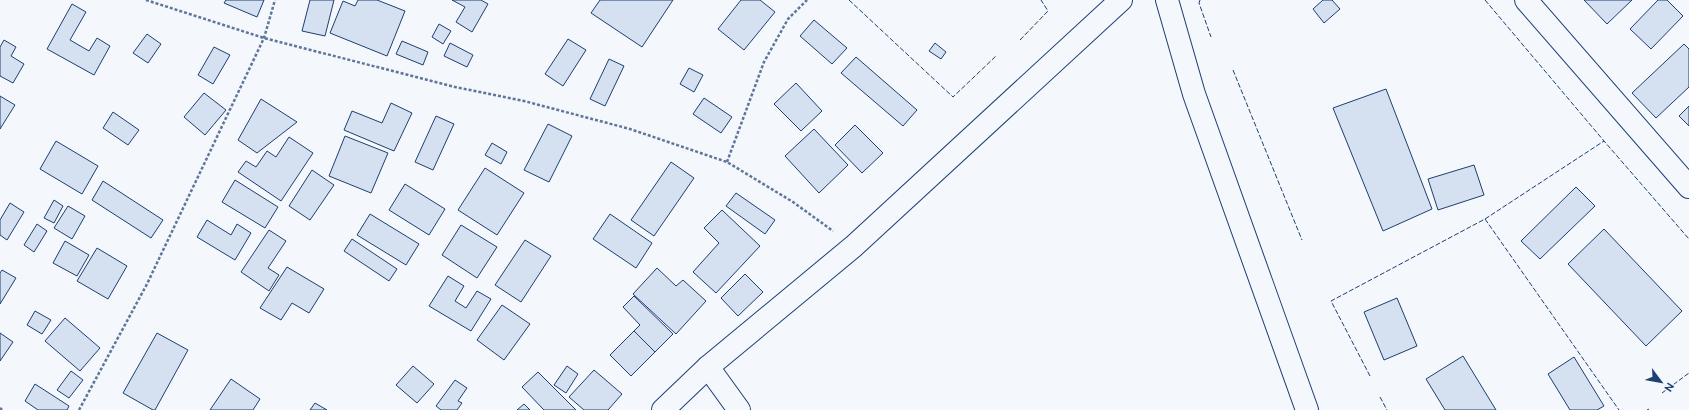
<svg xmlns="http://www.w3.org/2000/svg" width="1689" height="410" viewBox="0 0 1689 410" font-family="Ubuntu,sans-serif">
  <style>
    .building { fill: #d5e0f0; stroke: #1d3f73 }
    .lines { fill: none; stroke-linecap: round; stroke-linejoin: round }
    .minor-casing { stroke: #1d3f73; stroke-width: 24 }
    .tertiary-casing { stroke: #1d3f73; stroke-width: 24 }
    .path { stroke: #5e769c; stroke-width: 2.5; stroke-dasharray: 3 2; stroke-linecap: butt }
    .minor { stroke: #f4f7fb; stroke-width: 22 }
    .tertiary { stroke: #f4f7fb; stroke-width: 22 }
    .fence { stroke: #1d3f73; stroke-width: 1; stroke-dasharray: 5 2; stroke-linecap: butt }
  </style>
  <rect width="100%" height="100%" fill="#f4f7fb"/>
  <g class="building">
    <path d="M 226,0 L 264,0 L 257,17 L 224,3 Z"/>
    <path d="M 310,0 L 334,0 L 325,36 L 302,31 Z"/>
    <path d="M 358,0 L 377,0 L 405,11 L 387,56 L 330,33 L 343,1 L 355,6 Z"/>
    <path d="M 452,0 L 481,0 L 488,4 L 472,32 L 456,22 L 465,7 Z"/>
    <path d="M 600,0 L 673,0 L 642,47 L 591,13 Z"/>
    <path d="M 741,0 L 760,0 L 775,12 L 744,50 L 718,29 Z"/>
    <path d="M 1323,0 L 1332,0 L 1340,9 L 1324,23 L 1313,9 Z"/>
    <path d="M 1584,0 L 1632,0 L 1607,24 Z"/>
    <path d="M 1658,0 L 1667,0 L 1683,16 L 1651,49 L 1630,29 Z"/>
    <path d="M 72,4 L 86,12 L 70,40 L 89,51 L 97,38 L 110,46 L 94,75 L 47,49 Z"/>
    <path d="M 814,20 L 847,48 L 832,64 L 800,36 Z"/>
    <path d="M 439,24 L 451,31 L 443,44 L 432,37 Z"/>
    <path d="M 147,34 L 161,44 L 148,63 L 133,53 Z"/>
    <path d="M 568,39 L 586,50 L 563,86 L 545,74 Z"/>
    <path d="M 4,40 L 16,47 L 11,56 L 24,64 L 13,83 L 0,76 L 0,47 Z"/>
    <path d="M 402,41 L 428,52 L 423,65 L 396,54 Z"/>
    <path d="M 450,43 L 473,55 L 467,67 L 444,56 Z"/>
    <path d="M 935,43 L 946,52 L 941,59 L 929,51 Z"/>
    <path d="M 1684,44 L 1689,49 L 1689,87 L 1656,118 L 1632,93 Z"/>
    <path d="M 214,47 L 230,55 L 213,84 L 198,75 Z"/>
    <path d="M 856,57 L 917,110 L 903,126 L 841,73 Z"/>
    <path d="M 609,59 L 624,66 L 605,106 L 590,99 Z"/>
    <path d="M 689,68 L 703,75 L 694,92 L 680,84 Z"/>
    <path d="M 796,83 L 822,111 L 801,131 L 774,104 Z"/>
    <path d="M 1386,89 L 1432,209 L 1383,231 L 1333,108 Z"/>
    <path d="M 204,93 L 226,110 L 205,135 L 184,117 Z"/>
    <path d="M 0,96 L 15,105 L 0,129 Z"/>
    <path d="M 704,98 L 732,117 L 721,133 L 693,114 Z"/>
    <path d="M 261,99 L 297,122 L 257,153 L 238,140 Z"/>
    <path d="M 391,103 L 412,113 L 394,151 L 344,130 L 352,111 L 382,123 Z"/>
    <path d="M 1689,106 L 1689,126 L 1679,116 Z"/>
    <path d="M 113,112 L 139,130 L 128,145 L 103,128 Z"/>
    <path d="M 436,116 L 454,124 L 433,170 L 415,162 Z"/>
    <path d="M 548,124 L 572,136 L 549,182 L 524,170 Z"/>
    <path d="M 855,125 L 883,153 L 862,173 L 835,145 Z"/>
    <path d="M 814,129 L 848,165 L 819,193 L 785,156 Z"/>
    <path d="M 345,136 L 388,153 L 371,193 L 329,176 Z"/>
    <path d="M 289,137 L 313,153 L 281,201 L 238,172 L 246,161 L 256,167 L 267,151 L 276,157 Z"/>
    <path d="M 56,141 L 98,166 L 82,194 L 40,169 Z"/>
    <path d="M 492,143 L 507,152 L 501,164 L 485,155 Z"/>
    <path d="M 671,162 L 694,178 L 654,236 L 631,220 Z"/>
    <path d="M 1474,165 L 1484,195 L 1438,210 L 1428,179 Z"/>
    <path d="M 485,168 L 524,193 L 497,235 L 458,210 Z"/>
    <path d="M 312,170 L 334,185 L 310,220 L 289,206 Z"/>
    <path d="M 235,180 L 278,207 L 265,228 L 222,202 Z"/>
    <path d="M 103,181 L 163,220 L 151,238 L 92,200 Z"/>
    <path d="M 405,184 L 445,209 L 429,235 L 389,210 Z"/>
    <path d="M 1576,187 L 1595,206 L 1540,259 L 1521,241 Z"/>
    <path d="M 736,193 L 775,220 L 765,234 L 726,206 Z"/>
    <path d="M 54,200 L 63,206 L 54,223 L 44,218 Z"/>
    <path d="M 10,203 L 24,212 L 7,240 L 0,235 L 0,220 Z"/>
    <path d="M 68,206 L 85,216 L 72,239 L 54,228 Z"/>
    <path d="M 722,210 L 760,246 L 716,293 L 693,272 L 719,243 L 704,228 Z"/>
    <path d="M 370,214 L 419,244 L 406,265 L 357,235 Z"/>
    <path d="M 610,214 L 652,243 L 636,268 L 593,239 Z"/>
    <path d="M 207,220 L 231,235 L 237,224 L 251,233 L 235,260 L 197,237 Z"/>
    <path d="M 37,224 L 47,231 L 34,252 L 24,245 Z"/>
    <path d="M 461,225 L 497,247 L 477,278 L 442,255 Z"/>
    <path d="M 1604,229 L 1682,311 L 1646,346 L 1568,264 Z"/>
    <path d="M 269,230 L 286,241 L 268,268 L 279,275 L 269,291 L 241,272 Z"/>
    <path d="M 352,239 L 397,269 L 389,281 L 344,251 Z"/>
    <path d="M 525,240 L 551,256 L 521,302 L 495,285 Z"/>
    <path d="M 65,241 L 89,255 L 77,276 L 53,263 Z"/>
    <path d="M 97,248 L 127,266 L 108,299 L 77,281 Z"/>
    <path d="M 287,267 L 324,289 L 309,313 L 292,303 L 281,320 L 260,308 Z"/>
    <path d="M 657,268 L 676,286 L 683,280 L 706,301 L 676,334 L 633,294 Z"/>
    <path d="M 2,270 L 16,278 L 0,304 L 0,273 Z"/>
    <path d="M 745,274 L 763,292 L 738,316 L 721,298 Z"/>
    <path d="M 448,276 L 464,286 L 455,301 L 466,308 L 477,291 L 491,299 L 471,331 L 429,306 Z"/>
    <path d="M 634,296 L 673,334 L 655,352 L 634,331 L 640,325 L 623,307 Z"/>
    <path d="M 1397,298 L 1417,346 L 1384,360 L 1364,312 Z"/>
    <path d="M 502,305 L 530,324 L 504,360 L 477,340 Z"/>
    <path d="M 35,311 L 51,320 L 42,334 L 27,325 Z"/>
    <path d="M 65,318 L 100,348 L 80,371 L 45,341 Z"/>
    <path d="M 634,331 L 655,352 L 631,376 L 610,355 Z"/>
    <path d="M 0,333 L 13,342 L 0,361 Z"/>
    <path d="M 157,333 L 188,350 L 155,410 L 153,410 L 123,393 Z"/>
    <path d="M 1463,356 L 1496,410 L 1445,410 L 1426,379 Z"/>
    <path d="M 1574,357 L 1604,406 L 1597,410 L 1570,410 L 1548,374 Z"/>
    <path d="M 413,366 L 434,384 L 417,403 L 396,385 Z"/>
    <path d="M 567,366 L 578,374 L 566,393 L 554,385 Z"/>
    <path d="M 594,370 L 622,394 L 608,410 L 584,410 L 569,397 Z"/>
    <path d="M 71,371 L 83,380 L 69,398 L 57,390 Z"/>
    <path d="M 538,372 L 576,410 L 544,410 L 522,387 Z"/>
    <path d="M 231,379 L 260,399 L 253,410 L 210,410 Z"/>
    <path d="M 455,380 L 467,388 L 458,401 L 462,403 L 457,410 L 441,410 L 436,406 Z"/>
    <path d="M 35,384 L 69,406 L 67,410 L 38,410 L 25,401 Z"/>
    <path d="M 315,403 L 327,410 L 310,410 Z"/>
    <path d="M 524,404 L 530,410 L 517,410 Z"/>
  </g>
  <g class="lines">
    <g class="minor-casing">
      <g id="minor">
        <path d="M 1526,0 L 1689,187"/>
        <path d="M 708,367 L 739,410"/>
      </g>
    </g>
    <g class="tertiary-casing">
      <g id="tertiary">
        <path d="M 1167,0 L 1194,94 L 1307,410"/>
        <path d="M 663,410 L 708,367 L 854,246 L 1121,0"/>
      </g>
    </g>
    <g class="path">
      <path d="M 146,0 L 264,38 L 455,87 L 524,101 L 630,129 L 727,162 L 793,202 L 833,231"/>
      <path d="M 727,162 L 764,62 L 788,19 L 807,0"/>
      <path d="M 0,408 L 2,410"/>
      <path d="M 79,410 L 147,284 L 264,38 L 275,0"/>
    </g>
    <use href="#minor" class="minor"/>
    <use href="#tertiary" class="tertiary"/>
    <g class="fence">
      <path d="M 849,0 L 953,97 L 996,56"/>
      <path d="M 1200,0 L 1199,3 L 1211,37"/>
      <path d="M 1485,0 L 1604,141"/>
      <path d="M 1020,40 L 1048,11 L 1041,0"/>
      <path d="M 1233,70 L 1302,240"/>
      <path d="M 1485,219 L 1604,141 L 1689,239"/>
      <path d="M 1370,376 L 1331,301 L 1485,219 L 1619,410"/>
      <path d="M 1662,393 L 1689,373"/>
      <path d="M 1380,397 L 1387,410"/>
      <path d="M 1647,410 L 1649,409"/>
    </g>
  </g>
  <g transform="translate(1661 382) rotate(122)" stroke="#f4f7fb" stroke-width="3" paint-order="stroke">
  <path d="M0-3L7 15L0 10L-7 15Z" fill="#1d3f73"/>
  <text y="-6" font-size="11" font-weight="bold" text-anchor="middle" fill="#1d3f73">N</text>
  </g>
</svg>
